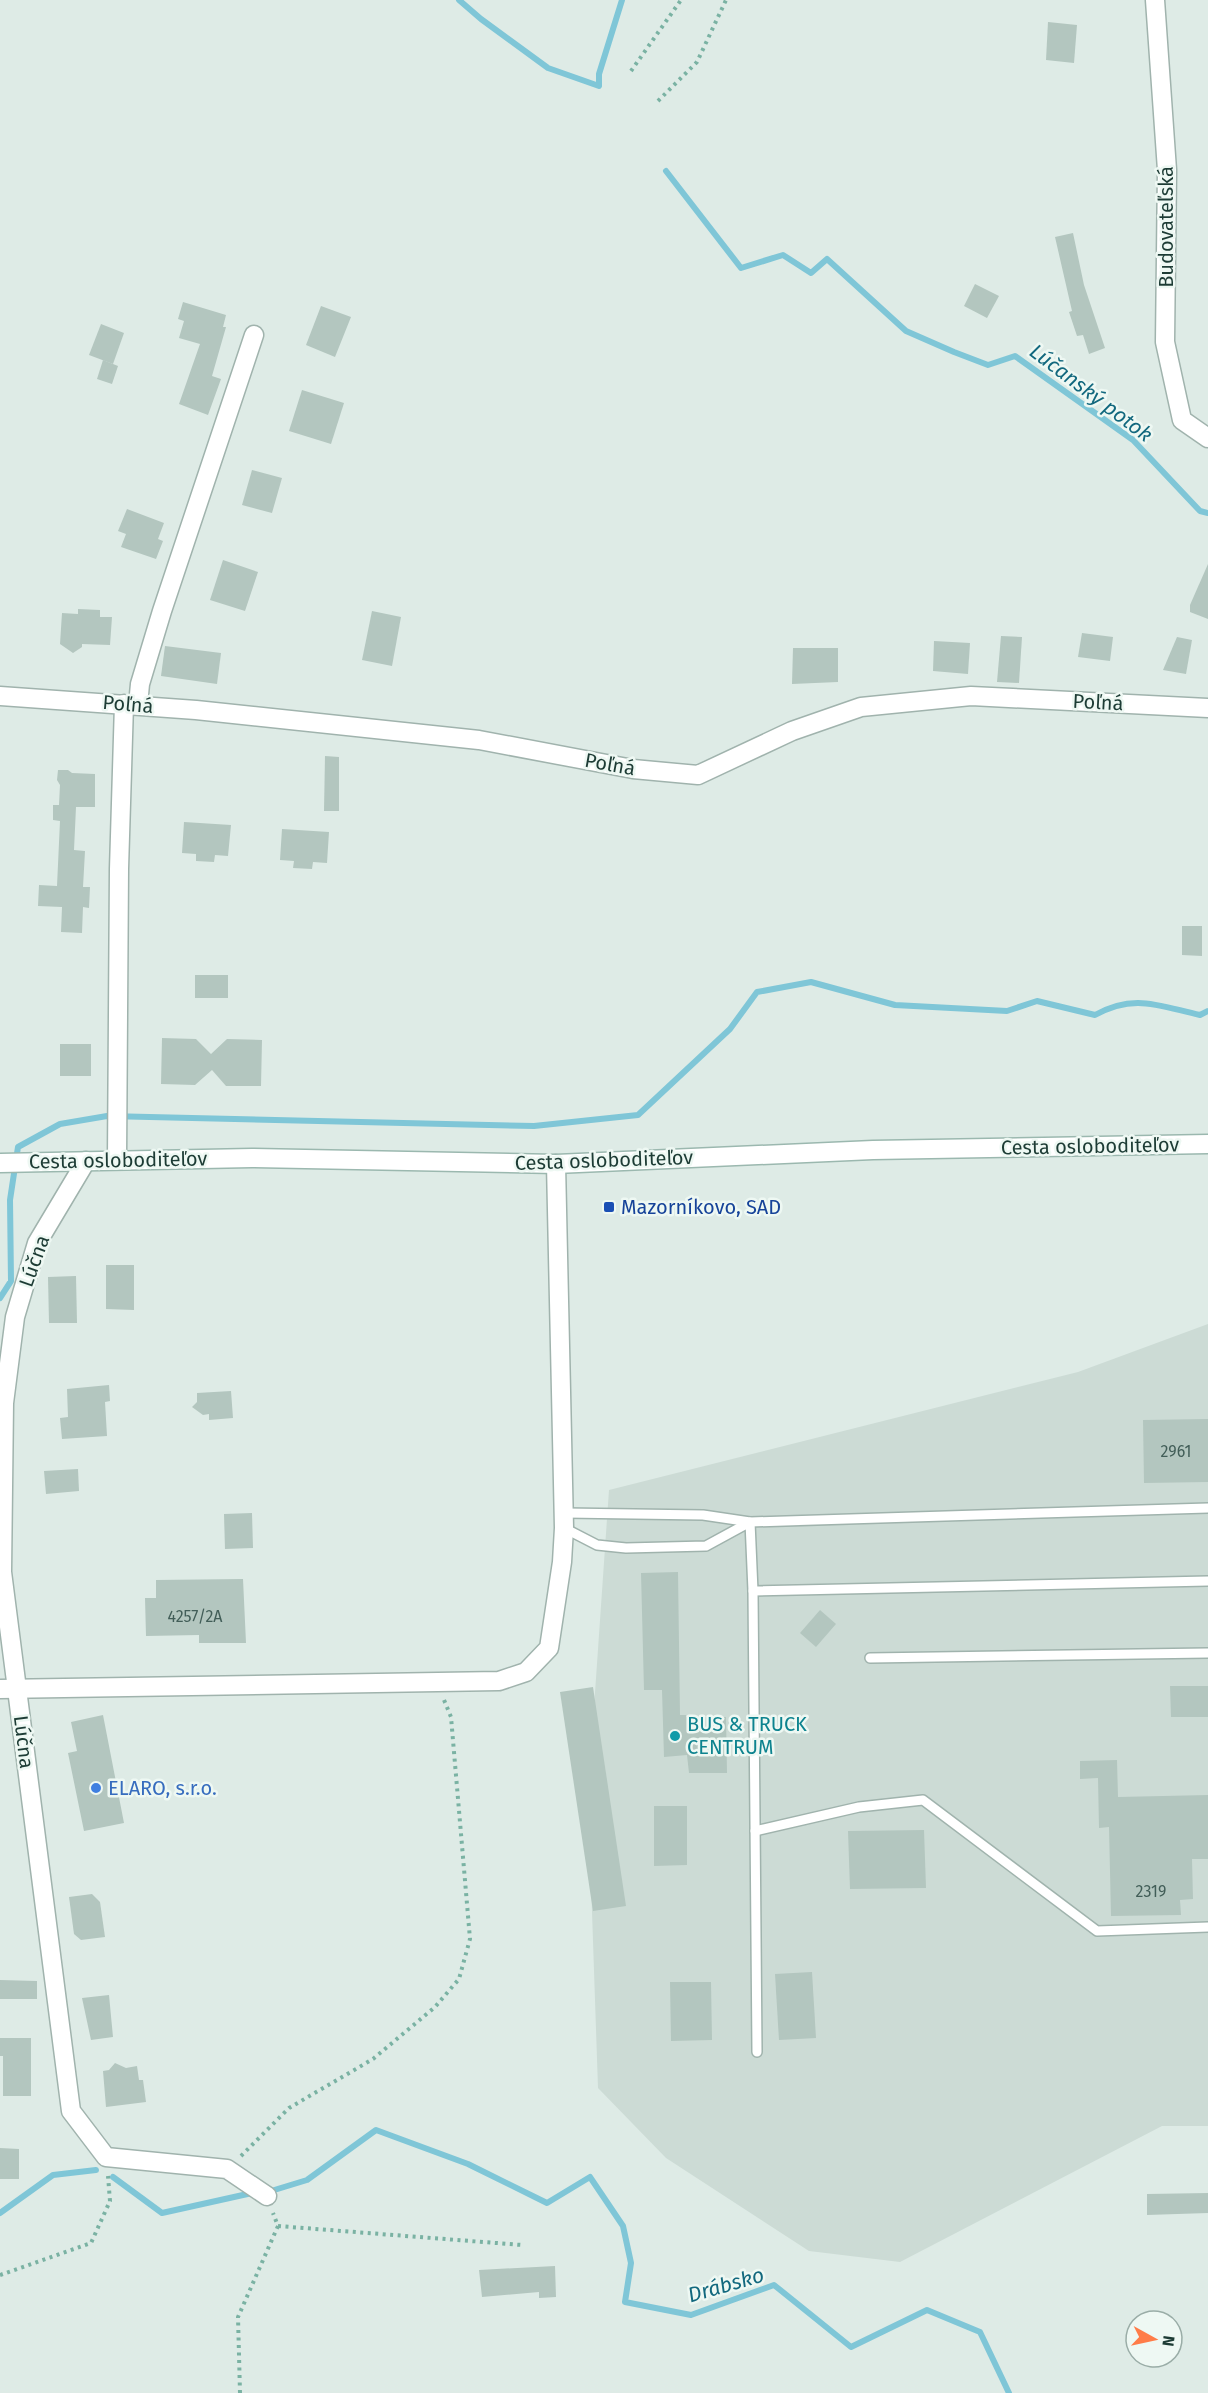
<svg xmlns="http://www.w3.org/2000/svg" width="1208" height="2393" viewBox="0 0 1208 2393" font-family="'Fira Sans',sans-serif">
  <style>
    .built { fill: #ccdbd5 }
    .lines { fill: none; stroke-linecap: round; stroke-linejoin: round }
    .stream { stroke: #7fc6d7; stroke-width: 6 }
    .building { fill: #b3c6bf }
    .service-casing { stroke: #a0b3ad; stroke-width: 12 }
    .minor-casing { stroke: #a0b3ad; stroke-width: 21 }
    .secondary-casing { stroke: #9bb8af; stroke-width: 21 }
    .path { stroke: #7ab2a3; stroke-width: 4; stroke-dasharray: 3 4.5; stroke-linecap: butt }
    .service { stroke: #fff; stroke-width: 9 }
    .minor { stroke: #fff; stroke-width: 18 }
    .secondary { stroke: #fff; stroke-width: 18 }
    .transit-dot { fill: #1a4fb4; stroke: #eef8f3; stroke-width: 2 }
    .culture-dot { fill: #0f9aa8; stroke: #eef8f3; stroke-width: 2 }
    .shop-dot { fill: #3f7fe0; stroke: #eef8f3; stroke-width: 2 }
    .labels { text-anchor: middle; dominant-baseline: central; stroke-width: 5; stroke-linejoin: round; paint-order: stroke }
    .number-label { font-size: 16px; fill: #425e58 }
    .street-label { font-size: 20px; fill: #1d3c35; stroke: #eef8f3 }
    .transit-label { font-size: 20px; fill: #164399; stroke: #eef8f3; text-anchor: start }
    .culture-label { font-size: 20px; fill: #0d838f; stroke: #eef8f3; text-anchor: start }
    .shop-label { font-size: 20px; fill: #366cbe; stroke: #eef8f3; text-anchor: start }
    .water-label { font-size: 21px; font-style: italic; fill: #12687e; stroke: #eef8f3 }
  </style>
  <rect width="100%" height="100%" fill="#deebe6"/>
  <path class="built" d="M 1208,1324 L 1208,2126 L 1162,2126 L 900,2262 L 809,2251 L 666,2158 L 598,2088 L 588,1794 L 609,1490 L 1078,1372 Z"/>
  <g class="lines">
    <g class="stream">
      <path d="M 459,0 L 481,19 L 548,68 L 599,86 L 599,74 L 622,0"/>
      <path d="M 666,171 L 741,268 L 783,255 L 811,273 L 827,259 L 906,331 L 954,352 L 988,365 L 1015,356 L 1133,440 L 1200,511 L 1208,513"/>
      <path d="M 0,1298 L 11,1281 L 10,1200 L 18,1147 L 60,1124 L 107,1116 L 534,1126 L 638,1115 L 730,1029 L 757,992 L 811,982 L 895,1005 L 1007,1011 L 1037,1001 L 1095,1015 C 1134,993 1159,1006 1200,1015 L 1208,1011"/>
      <path d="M 113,2177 L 162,2213 L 252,2193"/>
      <path d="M 271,2191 L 307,2180 L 376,2130 L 468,2164 L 547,2203 L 590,2177 L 623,2226 L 631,2263 L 625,2302 L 691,2315 L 774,2285 L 851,2347 L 927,2310 L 980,2332 L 1009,2393"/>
      <path d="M 0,2213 L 53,2175 L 96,2170"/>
    </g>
  </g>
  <g class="building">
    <path d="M 1048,22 L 1077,25 L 1074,63 L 1046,60 Z"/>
    <path d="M 1073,233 L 1084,285 L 1105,348 L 1089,354 L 1083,335 L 1077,336 L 1069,312 L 1072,311 L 1055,237 Z"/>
    <path d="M 975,284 L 999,296 L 987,318 L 964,306 Z"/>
    <path d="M 183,302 L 226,315 L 223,327 L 226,327 L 212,376 L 221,379 L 208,415 L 179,404 L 200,344 L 179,338 L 184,321 L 178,319 Z"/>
    <path d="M 321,306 L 351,317 L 335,357 L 306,345 Z"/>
    <path d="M 101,324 L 124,333 L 113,364 L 89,355 Z"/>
    <path d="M 103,360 L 118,366 L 112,384 L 97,379 Z"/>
    <path d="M 302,390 L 344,403 L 331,444 L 289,431 Z"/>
    <path d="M 252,470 L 282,478 L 272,513 L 242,505 Z"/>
    <path d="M 127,509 L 164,523 L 158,539 L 163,541 L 156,559 L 121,547 L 126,534 L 118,531 Z"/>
    <path d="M 223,560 L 258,572 L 245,611 L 210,600 Z"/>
    <path d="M 1208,564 L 1208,619 L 1190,612 L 1190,605 Z"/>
    <path d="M 78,609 L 100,610 L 100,617 L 112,617 L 110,645 L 82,644 L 82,647 L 73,653 L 60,644 L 62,613 L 78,614 Z"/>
    <path d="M 372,611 L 401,617 L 392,666 L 362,660 Z"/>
    <path d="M 1082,633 L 1113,637 L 1110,661 L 1078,657 Z"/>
    <path d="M 1001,636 L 1022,637 L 1019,683 L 997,682 Z"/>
    <path d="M 1177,637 L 1192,640 L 1186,674 L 1163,670 Z"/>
    <path d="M 934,641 L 970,643 L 968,674 L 933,671 Z"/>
    <path d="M 165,646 L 221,653 L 217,684 L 161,676 Z"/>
    <path d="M 793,648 L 838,648 L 838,682 L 792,684 Z"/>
    <path d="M 325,756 L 339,757 L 339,811 L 324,811 Z"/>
    <path d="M 58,770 L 68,770 L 72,773 L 95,774 L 95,807 L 76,807 L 74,850 L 85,851 L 83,887 L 90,887 L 89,908 L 83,907 L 82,933 L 61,932 L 62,907 L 38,906 L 39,885 L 57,886 L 60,821 L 53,820 L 53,805 L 59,805 L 60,785 L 57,780 Z"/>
    <path d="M 184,822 L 231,825 L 228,856 L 215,855 L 214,862 L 196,861 L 196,854 L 182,853 Z"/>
    <path d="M 282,829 L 329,832 L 327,863 L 313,862 L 312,869 L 293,868 L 294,861 L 280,860 Z"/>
    <path d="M 1182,926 L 1202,926 L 1202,956 L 1182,955 Z"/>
    <rect x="195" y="975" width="33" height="23"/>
    <path d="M 162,1038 L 196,1039 L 211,1054 L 227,1039 L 262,1040 L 261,1086 L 226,1086 L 212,1070 L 195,1085 L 161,1084 Z"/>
    <rect x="60" y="1044" width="31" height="32"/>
    <path d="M 106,1265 L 134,1265 L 134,1310 L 106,1309 Z"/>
    <path d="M 76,1276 L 77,1323 L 49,1323 L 48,1277 Z"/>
    <path d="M 109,1385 L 110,1401 L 105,1402 L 107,1436 L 62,1439 L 60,1418 L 68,1417 L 67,1389 Z"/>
    <path d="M 231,1391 L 233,1418 L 209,1420 L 209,1414 L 203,1415 L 192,1407 L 197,1402 L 197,1393 Z"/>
    <path d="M 1208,1419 L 1208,1482 L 1144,1483 L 1143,1420 Z"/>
    <path d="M 78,1469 L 79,1491 L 46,1494 L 44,1471 Z"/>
    <path d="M 252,1513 L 253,1548 L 225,1549 L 224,1514 Z"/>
    <path d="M 678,1572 L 680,1715 L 686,1715 L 686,1717 L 726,1717 L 727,1773 L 689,1773 L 687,1755 L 664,1757 L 662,1690 L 644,1690 L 641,1573 Z"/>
    <path d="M 243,1579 L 246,1643 L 199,1643 L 199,1635 L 146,1636 L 145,1598 L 156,1598 L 156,1580 Z"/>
    <path d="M 820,1610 L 836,1624 L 816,1647 L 800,1633 Z"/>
    <path d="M 1170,1686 L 1208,1686 L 1208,1717 L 1171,1717 Z"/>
    <path d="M 593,1687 L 626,1906 L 593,1911 L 560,1692 Z"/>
    <path d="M 103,1715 L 124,1823 L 84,1831 L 68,1753 L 77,1751 L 71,1722 Z"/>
    <path d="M 1117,1760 L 1118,1797 L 1208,1795 L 1208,1859 L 1192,1859 L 1193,1899 L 1180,1900 L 1181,1915 L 1111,1916 L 1109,1827 L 1099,1828 L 1098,1778 L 1080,1779 L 1080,1761 Z"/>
    <path d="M 654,1806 L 687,1806 L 687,1865 L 654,1866 Z"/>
    <path d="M 924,1830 L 926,1888 L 850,1889 L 848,1831 Z"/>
    <path d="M 92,1894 L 100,1902 L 105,1937 L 81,1940 L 74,1934 L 69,1897 Z"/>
    <path d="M 812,1972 L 816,2038 L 779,2040 L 775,1974 Z"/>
    <path d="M 0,1980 L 37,1981 L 37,1999 L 0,1999 Z"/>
    <path d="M 670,1982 L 711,1982 L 712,2040 L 671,2041 Z"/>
    <path d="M 109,1995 L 113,2037 L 91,2040 L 82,1998 Z"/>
    <path d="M 0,2038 L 31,2038 L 31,2096 L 3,2096 L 3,2056 L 0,2056 Z"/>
    <path d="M 115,2063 L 126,2068 L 137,2066 L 139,2080 L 143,2080 L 146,2102 L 106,2107 L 103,2071 L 109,2070 Z"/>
    <path d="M 0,2148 L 19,2149 L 19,2179 L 0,2179 Z"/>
    <path d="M 1208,2193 L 1208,2213 L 1147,2215 L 1147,2194 Z"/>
    <path d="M 555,2266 L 556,2297 L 539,2298 L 539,2292 L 482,2297 L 479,2270 Z"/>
  </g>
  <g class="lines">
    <g class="service-casing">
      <g id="service">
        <path d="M 565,1513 L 703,1515 L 750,1522 L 1208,1508"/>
        <path d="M 564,1528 L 597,1545 L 626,1548 L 706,1546 L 750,1522 L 753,1591 L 1208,1581"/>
        <path d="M 753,1591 L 757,2052"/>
        <path d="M 870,1658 L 1208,1653"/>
        <path d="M 755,1831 L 859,1807 L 923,1800 L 1097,1931 L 1208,1927"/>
      </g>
    </g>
    <g class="minor-casing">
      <g id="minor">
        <path d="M 1155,0 L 1167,170 L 1165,342 L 1182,420 L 1208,438"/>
        <path d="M 0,696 L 196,710 L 479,740 L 633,769 L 698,775 L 792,731 L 861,707 L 971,696 L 1208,708"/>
        <path d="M 138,705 L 140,684 L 162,611 L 254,335"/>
        <path d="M 117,1160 L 119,869 L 124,704"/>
        <path d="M 86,1161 L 37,1243 L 15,1317 L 4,1403 L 2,1572 L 71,2111 L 106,2157 L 227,2169 L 267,2196"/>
        <path d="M 0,1689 L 499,1681 L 526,1672 L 549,1648 L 562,1562 L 564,1528 L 556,1164"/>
      </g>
    </g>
    <g class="secondary-casing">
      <path id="secondary" d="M 0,1163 L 252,1158 L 556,1164 L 873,1150 L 1208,1144"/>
    </g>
    <g class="path">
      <path d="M 631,71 L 681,0"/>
      <path d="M 658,101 L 697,62 L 726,0"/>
      <path d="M 241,2156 L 289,2108 L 373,2059 L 435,2007 L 459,1979 L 470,1939 L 451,1717 L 444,1700"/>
      <path d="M 278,2226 L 522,2245"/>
      <path d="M 0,2275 L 91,2243 L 110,2201 L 108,2176"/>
      <path d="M 240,2393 L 238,2317 L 278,2226 L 273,2213"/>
    </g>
    <use href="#service" class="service"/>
    <use href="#minor" class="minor"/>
    <use href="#secondary" class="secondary"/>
  </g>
  <rect class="transit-dot" x="603" y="1201" width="12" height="12" rx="3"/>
  <circle class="culture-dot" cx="675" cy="1736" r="6"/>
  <circle class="shop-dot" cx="96" cy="1788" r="6"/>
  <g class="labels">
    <g class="number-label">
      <text x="1176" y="1451">2961</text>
      <text x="195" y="1616">4257/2A</text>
      <text x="1151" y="1891">2319</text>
    </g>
    <g class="street-label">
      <text transform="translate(1166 227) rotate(-90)">Budovateľská</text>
      <text transform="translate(1098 702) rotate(3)">Poľná</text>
      <text transform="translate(128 704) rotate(5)">Poľná</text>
      <text transform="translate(610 764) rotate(10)">Poľná</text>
      <text transform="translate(1090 1146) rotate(-1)">Cesta osloboditeľov</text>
      <text transform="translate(118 1160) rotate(-1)">Cesta osloboditeľov</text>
      <text transform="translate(604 1160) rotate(-2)">Cesta osloboditeľov</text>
      <text transform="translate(34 1261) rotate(-70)">Lúčna</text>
      <text transform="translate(24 1742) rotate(83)">Lúčna</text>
    </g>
    <g class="transit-label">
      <text x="621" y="1207">Mazorníkovo, SAD</text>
    </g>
    <g class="culture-label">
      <text x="687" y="1724">BUS &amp; TRUCK<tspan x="687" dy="23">CENTRUM</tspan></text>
    </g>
    <g class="shop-label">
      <text x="108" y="1788">ELARO, s.r.o.</text>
    </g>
    <g class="water-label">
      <text transform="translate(1091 393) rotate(37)">Lúčanský potok</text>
      <text transform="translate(726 2285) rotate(-16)">Drábsko</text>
    </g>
  </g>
  <g transform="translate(1154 2339) rotate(98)"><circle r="28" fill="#eef8f3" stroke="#9aada7" stroke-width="1.5"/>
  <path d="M0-4.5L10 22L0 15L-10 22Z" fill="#ff7c48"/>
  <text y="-9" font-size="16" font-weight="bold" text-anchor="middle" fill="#1d3c35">N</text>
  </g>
</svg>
